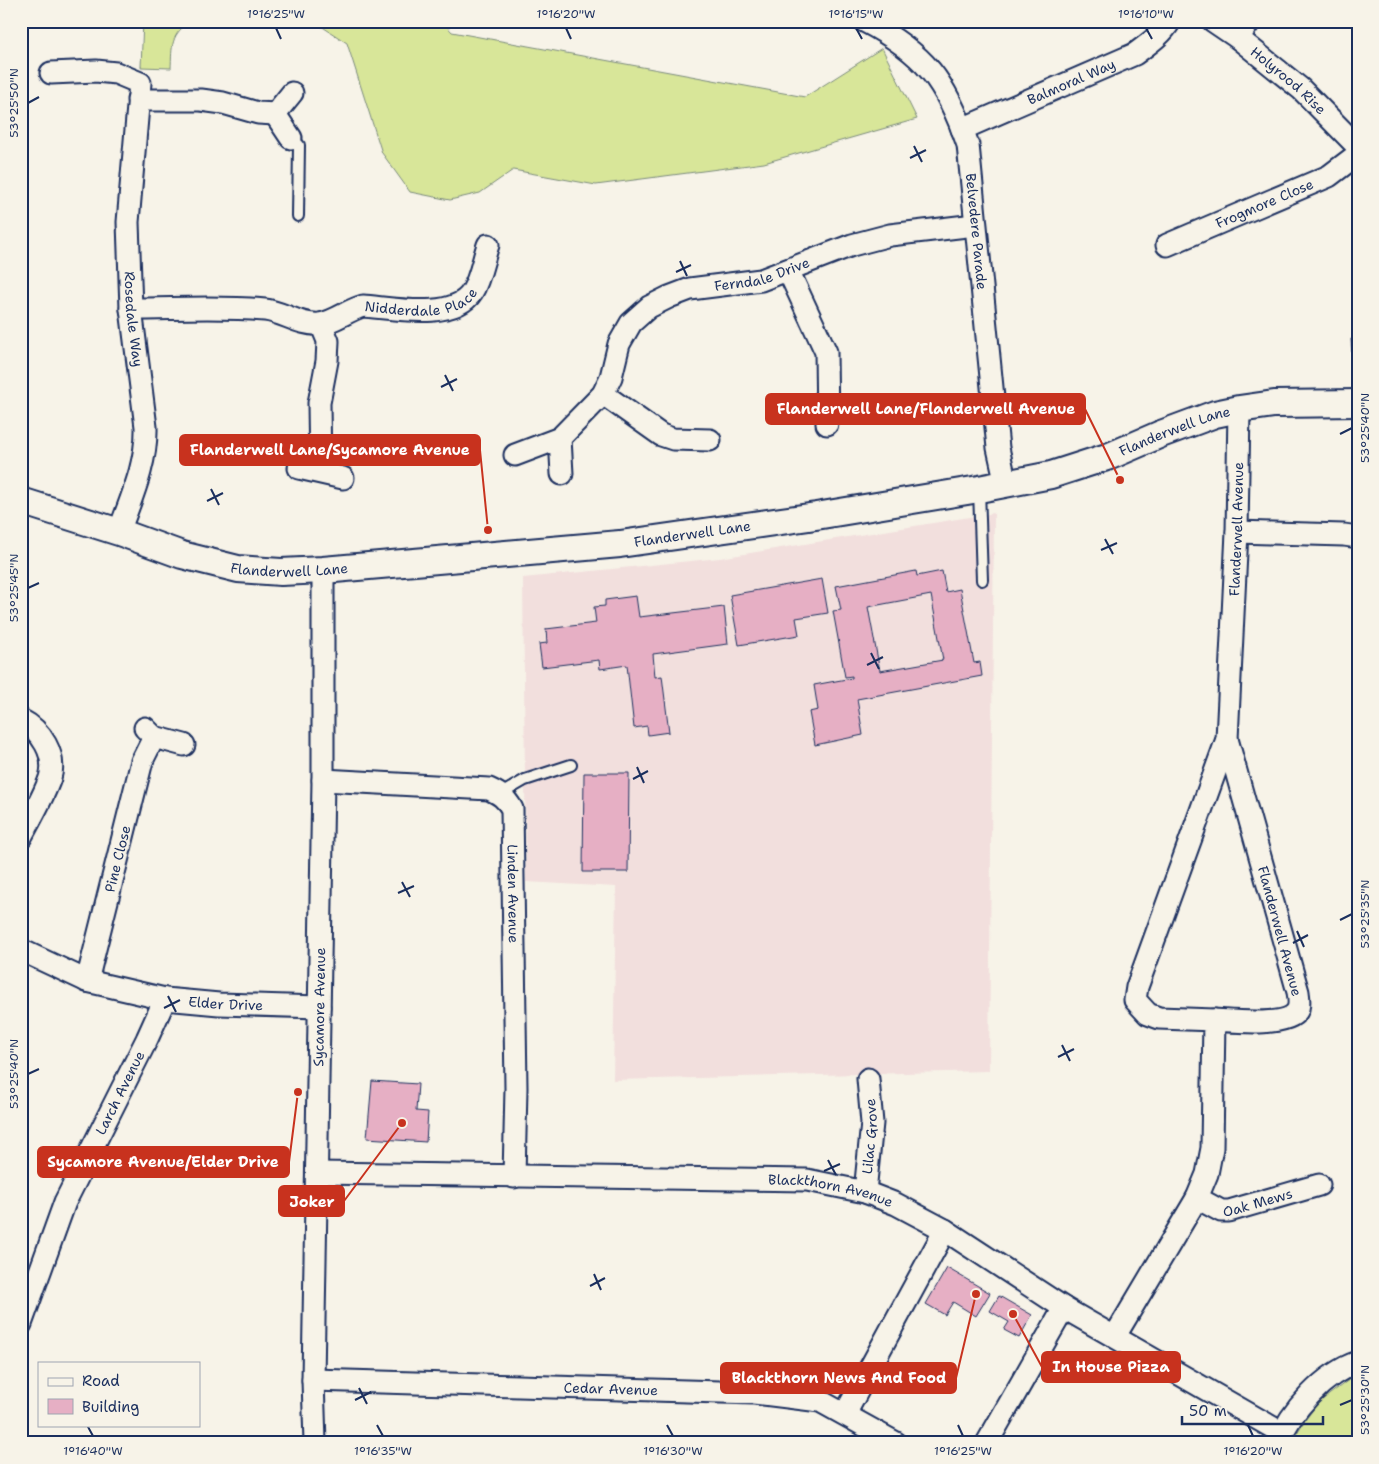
<svg xmlns="http://www.w3.org/2000/svg" width="1379" height="1464" viewBox="0 0 1379 1464" font-family="'Shantell Sans',sans-serif">
  <style>
    .built { fill: #f2dfdd }
    .grass { fill: #d8e699; stroke: #7a8a7c }
    .building { fill: #e6afc4; stroke: #1b2f5e; fill-rule: evenodd }
    .lines { fill: none; stroke-linecap: round; stroke-linejoin: round }
    .service-casing { stroke: #1b2f5e; stroke-width: 14 }
    .minor-casing { stroke: #1b2f5e; stroke-width: 25 }
    .tertiary-casing { stroke: #1b2f5e; stroke-width: 30 }
    .service { stroke: #f7f3e8; stroke-width: 10 }
    .minor { stroke: #f7f3e8; stroke-width: 21 }
    .tertiary { stroke: #f7f3e8; stroke-width: 26 }
    .ticks { fill: none; stroke: #1b2f5e; stroke-width: 2 }
    .labels { text-anchor: middle; dominant-baseline: central; stroke-width: 4.5; stroke-linejoin: round; paint-order: stroke }
    .street-label { font-size: 14px; fill: #1b2f5e; stroke: #f7f3e8 }
    .leader { fill: none; stroke: #c8321e; stroke-width: 2 }
    .callout-dot { fill: #c8321e; stroke: #f7f3e8; stroke-width: 2 }
    .callout { fill: #c8321e; stroke: #c8321e; stroke-width: 2 }
    .callout-label { font-size: 15px; text-anchor: middle; font-weight: bold; fill: #fff }
    .neatline { fill: none; stroke: #1b2f5e; stroke-width: 2 }
    .ticks-label { font-size: 12px; text-anchor: middle; fill: #1b2f5e }
  </style>
  <rect width="100%" height="100%" fill="#f7f3e8"/>
  <filter id="ink" filterUnits="userSpaceOnUse"><feTurbulence type="fractalNoise" baseFrequency=".02" numOctaves="2"/><feDisplacementMap in="SourceGraphic" scale="10" xChannelSelector="R" yChannelSelector="G"/><feConvolveMatrix kernelMatrix="1 2 1 2 8 2 1 2 1" color-interpolation-filters="sRGB"/></filter>
  <g filter="url(#ink)">
    <path class="built" d="M 994,513 L 989,1071 L 613,1080 L 616,887 L 526,882 L 523,578 L 720,558 Z"/>
    <g class="grass">
      <path d="M 143,21 L 192,21 C 170,33 172,47 171,68 L 141,67 Z"/>
      <path d="M 308,21 L 442,21 L 452,32 L 805,97 L 882,48 L 917,119 L 764,163 L 596,185 L 513,170 L 480,193 L 450,200 L 410,192 L 382,153 L 347,43 L 315,22 Z"/>
      <path d="M 1358,1373 L 1358,1443 L 1291,1443 L 1303,1423 L 1318,1403 Z"/>
    </g>
    <g class="building">
      <path d="M 1351,339 L 1358,339 L 1358,375 L 1353,375 Z"/>
      <path d="M 916,571 L 917,576 L 942,571 L 946,592 L 960,589 L 974,663 L 980,662 L 982,676 L 857,699 L 863,735 L 815,745 L 809,712 L 818,710 L 814,685 L 852,678 L 852,676 L 845,677 L 833,611 L 841,610 L 836,586 ZM 931,595 L 943,660 L 880,671 L 868,607 Z"/>
      <path d="M 822,579 L 828,613 L 796,618 L 799,635 L 739,645 L 730,595 Z"/>
      <path d="M 636,596 L 639,617 L 724,607 L 728,644 L 653,654 L 655,677 L 662,676 L 669,732 L 648,735 L 647,726 L 634,728 L 627,665 L 600,669 L 599,660 L 542,667 L 539,644 L 547,643 L 546,629 L 596,623 L 594,607 L 605,606 L 605,600 Z"/>
      <path d="M 584,773 L 629,773 L 628,872 L 583,872 Z"/>
      <path d="M 372,1081 L 418,1084 L 416,1111 L 428,1112 L 426,1142 L 367,1138 Z"/>
      <path d="M 947,1268 L 990,1293 L 976,1316 L 953,1302 L 945,1315 L 926,1304 Z"/>
      <path d="M 999,1296 L 1032,1315 L 1019,1338 L 1004,1330 L 1009,1322 L 990,1311 Z"/>
    </g>
    <g class="lines">
      <g class="service-casing">
        <g id="service">
          <path d="M 291,138 L 299,145 L 298,216"/>
          <path d="M 979,489 L 982,580"/>
          <path d="M 501,794 L 525,780 L 571,765"/>
        </g>
      </g>
      <g class="minor-casing">
        <g id="minor">
          <path id="s1" d="M 864,21 C 925,53 946,81 968,145 L 998,448 L 1006,484"/>
          <path id="s2" d="M 1213,21 L 1238,38 L 1301,89 L 1358,147"/>
          <path d="M 1238,38 L 1250,21"/>
          <path id="s3" d="M 51,73 L 96,71 L 116,73 L 140,83 L 128,222 L 131,309 L 146,427 C 147,464 131,498 119,532"/>
          <path d="M 138,100 L 201,100 L 223,103 L 258,113 L 275,114"/>
          <path id="s4" d="M 962,129 L 1135,54 C 1148,44 1162,35 1170,21"/>
          <path d="M 291,138 L 275,114 L 292,93"/>
          <path id="s5" d="M 1167,245 L 1329,176 L 1358,154"/>
          <path d="M 788,270 L 826,352 L 827,424"/>
          <path id="s6" d="M 131,309 C 175,309 221,306 265,310 C 283,312 301,326 320,324 C 336,321 348,310 363,306 C 392,308 454,321 472,292 C 480,279 483,260 488,245"/>
          <path d="M 603,394 L 661,435 L 673,439 L 710,440"/>
          <path id="s7" d="M 560,438 L 603,394 L 611,377 L 619,344 L 631,323 L 649,307 L 669,297 L 690,289 L 761,280 L 852,245 L 890,235 L 975,225"/>
          <path d="M 515,455 L 560,438 L 562,474"/>
          <path d="M 299,468 L 343,478"/>
          <path d="M 320,472 L 319,403 L 327,361 L 328,341 L 321,324"/>
          <path d="M 1237,532 L 1344,535 L 1358,537"/>
          <path d="M 21,720 C 41,730 57,755 50,778 C 44,796 30,820 21,837"/>
          <path d="M 145,728 L 154,737 L 184,745"/>
          <path id="s8" d="M 323,780 L 489,789 C 500,794 506,798 512,809 L 516,1088 L 514,1177"/>
          <path id="s9" d="M 21,950 L 87,981 L 165,999 L 219,1004 L 319,1007"/>
          <path id="s10" d="M 87,981 L 142,761 L 154,737"/>
          <path d="M 1214,1020 C 1232,1021 1287,1027 1297,1011 C 1300,1006 1299,998 1298,992 L 1227,739"/>
          <path id="s11" d="M 317,1173 L 807,1180 L 865,1192 L 896,1204 L 945,1230 L 1064,1308 L 1282,1433"/>
          <path id="s12" d="M 865,1192 L 872,1123 L 868,1079"/>
          <path id="s13" d="M 1197,1198 L 1221,1211 L 1229,1211 L 1319,1185"/>
          <path id="s14" d="M 21,1324 L 65,1202 L 147,1039 L 165,999"/>
          <path id="s15" d="M 1115,1336 L 1197,1198 L 1207,1174 L 1212,1148 L 1214,1020 L 1159,1018 L 1148,1014 L 1135,1000 L 1137,987 L 1227,739 L 1237,532 L 1239,409"/>
          <path id="s16" d="M 313,1380 L 754,1393 L 820,1401 L 896,1443"/>
          <path d="M 845,1414 L 945,1230"/>
          <path id="s17" d="M 315,1443 L 313,1380 L 323,780 L 323,570"/>
          <path d="M 987,1443 L 1064,1308"/>
          <path d="M 1278,1443 C 1290,1411 1325,1373 1358,1362"/>
        </g>
      </g>
      <g class="tertiary-casing">
        <g id="tertiary">
          <path id="s18" d="M 21,501 L 119,532 L 182,555 L 238,569 L 281,572 L 323,570 L 620,544 L 816,516 L 979,489 L 1051,475 L 1110,456 L 1161,434 L 1215,414 L 1239,409 L 1274,404 L 1358,403"/>
        </g>
      </g>
      <use href="#service" class="service"/>
      <use href="#minor" class="minor"/>
      <use href="#tertiary" class="tertiary"/>
    </g>
  </g>
  <path class="ticks" d="M 276,28 L 281,39M 566,28 L 571,39M 856,28 L 862,39M 1146,28 L 1152,39M 28,103 L 39,97M 914,146 L 922,162M 910,158 L 926,150M 680,261 L 687,276M 676,272 L 691,265M 445,375 L 453,391M 441,387 L 457,379M 1340,434 L 1352,428M 211,489 L 219,505M 207,501 L 223,493M 1105,539 L 1113,554M 1101,550 L 1117,543M 28,588 L 39,583M 871,653 L 879,669M 867,665 L 883,657M 637,767 L 644,783M 633,779 L 648,771M 402,882 L 410,897M 398,893 L 414,886M 1340,920 L 1352,914M 1297,931 L 1304,947M 1293,943 L 1308,935M 168,996 L 176,1012M 164,1008 L 180,1000M 1062,1045 L 1070,1061M 1058,1057 L 1074,1049M 28,1074 L 39,1069M 828,1160 L 836,1175M 824,1171 L 840,1164M 594,1274 L 601,1290M 590,1286 L 605,1278M 359,1388 L 367,1404M 355,1400 L 371,1392M 1340,1405 L 1352,1400M 87,1425 L 93,1436M 377,1425 L 383,1436M 667,1425 L 673,1436M 958,1425 L 963,1436M 1248,1425 L 1253,1436"/>
  <g class="labels">
    <g class="street-label">
      <text stroke="none"><textPath href="#s4" startOffset="119">Balmoral Way</textPath></text>
      <text stroke="none"><textPath href="#s2" startOffset="96">Holyrood Rise</textPath></text>
      <text stroke="none"><textPath href="#s5" startOffset="106">Frogmore Close</textPath></text>
      <text stroke="none"><textPath href="#s1" startOffset="254">Belvedere Parade</textPath></text>
      <text stroke="none"><textPath href="#s7" startOffset="281">Ferndale Drive</textPath></text>
      <text stroke="none"><textPath href="#s6" startOffset="298">Nidderdale Place</textPath></text>
      <text stroke="none"><textPath href="#s3" startOffset="328">Rosedale Way</textPath></text>
      <text stroke="none"><textPath href="#s18" startOffset="1179">Flanderwell Lane</textPath></text>
      <text stroke="none"><textPath href="#s15" startOffset="914">Flanderwell Avenue</textPath></text>
      <text stroke="none"><textPath href="#s18" startOffset="684">Flanderwell Lane</textPath></text>
      <text stroke="none"><textPath href="#s18" startOffset="279">Flanderwell Lane</textPath></text>
      <text stroke="none"><textPath href="#s10" startOffset="126">Pine Close</textPath></text>
      <text stroke="none"><textPath href="#s8" startOffset="282">Linden Avenue</textPath></text>
      <text transform="translate(1280 931) rotate(75)">Flanderwell Avenue</text>
      <text stroke="none"><textPath href="#s9" startOffset="214">Elder Drive</textPath></text>
      <text stroke="none"><textPath href="#s17" startOffset="436">Sycamore Avenue</textPath></text>
      <text stroke="none"><textPath href="#s14" startOffset="252">Larch Avenue</textPath></text>
      <text stroke="none"><textPath href="#s12" startOffset="56">Lilac Grove</textPath></text>
      <text stroke="none"><textPath href="#s11" startOffset="515">Blackthorn Avenue</textPath></text>
      <text stroke="none"><textPath href="#s13" startOffset="65">Oak Mews</textPath></text>
      <text stroke="none"><textPath href="#s16" startOffset="298">Cedar Avenue</textPath></text>
    </g>
  </g>
  <path class="leader" d="M1120 480L1085 409M488 530L480 450M298 1092L289 1162M402 1123L344 1201M1013 1314L1042 1367M976 1294L956 1378"/>
  <g class="callout-dot">
    <circle cx="1120" cy="480" r="5"/>
    <circle cx="488" cy="530" r="5"/>
    <circle cx="298" cy="1092" r="5"/>
    <circle cx="402" cy="1123" r="5"/>
    <circle cx="1013" cy="1314" r="5"/>
    <circle cx="976" cy="1294" r="5"/>
  </g>
  <g class="callout">
    <rect x="766" y="394" width="319" height="30" rx="5"/>
    <rect x="180" y="435" width="300" height="30" rx="5"/>
    <rect x="38" y="1147" width="251" height="30" rx="5"/>
    <rect x="279" y="1186" width="65" height="30" rx="5"/>
    <rect x="1042" y="1352" width="138" height="30" rx="5"/>
    <rect x="721" y="1363" width="235" height="30" rx="5"/>
  </g>
  <g class="callout-label">
    <text x="926" y="414">Flanderwell Lane/Flanderwell Avenue</text>
    <text x="330" y="455">Flanderwell Lane/Sycamore Avenue</text>
    <text x="163" y="1167">Sycamore Avenue/Elder Drive</text>
    <text x="312" y="1207">Joker</text>
    <text x="1111" y="1372">In House Pizza</text>
    <text x="839" y="1383">Blackthorn News And Food</text>
  </g>
  <rect width="1379" height="1464" fill="none" stroke="#f7f3e8" stroke-width="55"/>
  <rect x="38" y="1362" width="162" height="65" fill="#f7f3e8" stroke="#9fa5b1"/>
  <rect x="48" y="1378" width="25" height="8" fill="#f7f3e8" stroke="#9fa5b1"/>
  <text x="82" y="1386" font-size="15" fill="#1b2f5e">Road</text>
  <rect x="48" y="1399" width="25" height="15" fill="#e6afc4" stroke="#9fa5b1"/>
  <text x="82" y="1412" font-size="15" fill="#1b2f5e">Building</text>
  <path d="M1182 1416v8h141v-8" fill="none" stroke="#1b2f5e" stroke-width="2.5"/>
  <text x="1189" y="1416" font-size="15" fill="#1b2f5e" stroke="#f7f3e8" stroke-width="4" paint-order="stroke">50 m</text>
  <rect x="28" y="28" width="1324" height="1408" class="neatline"/>
  <g class="ticks-label">
    <text x="276" y="18">1°16'25"W</text>
    <text x="566" y="18">1°16'20"W</text>
    <text x="856" y="18">1°16'15"W</text>
    <text x="1146" y="18">1°16'10"W</text>
    <text transform="translate(14 103) rotate(-90)" y="4">53°25'50"N</text>
    <text transform="translate(1365 428) rotate(-90)" y="4">53°25'40"N</text>
    <text transform="translate(14 588) rotate(-90)" y="4">53°25'45"N</text>
    <text transform="translate(1365 914) rotate(-90)" y="4">53°25'35"N</text>
    <text transform="translate(14 1074) rotate(-90)" y="4">53°25'40"N</text>
    <text transform="translate(1365 1400) rotate(-90)" y="4">53°25'30"N</text>
    <text x="93" y="1455">1°16'40"W</text>
    <text x="383" y="1455">1°16'35"W</text>
    <text x="673" y="1455">1°16'30"W</text>
    <text x="963" y="1455">1°16'25"W</text>
    <text x="1253" y="1455">1°16'20"W</text>
  </g>
</svg>
